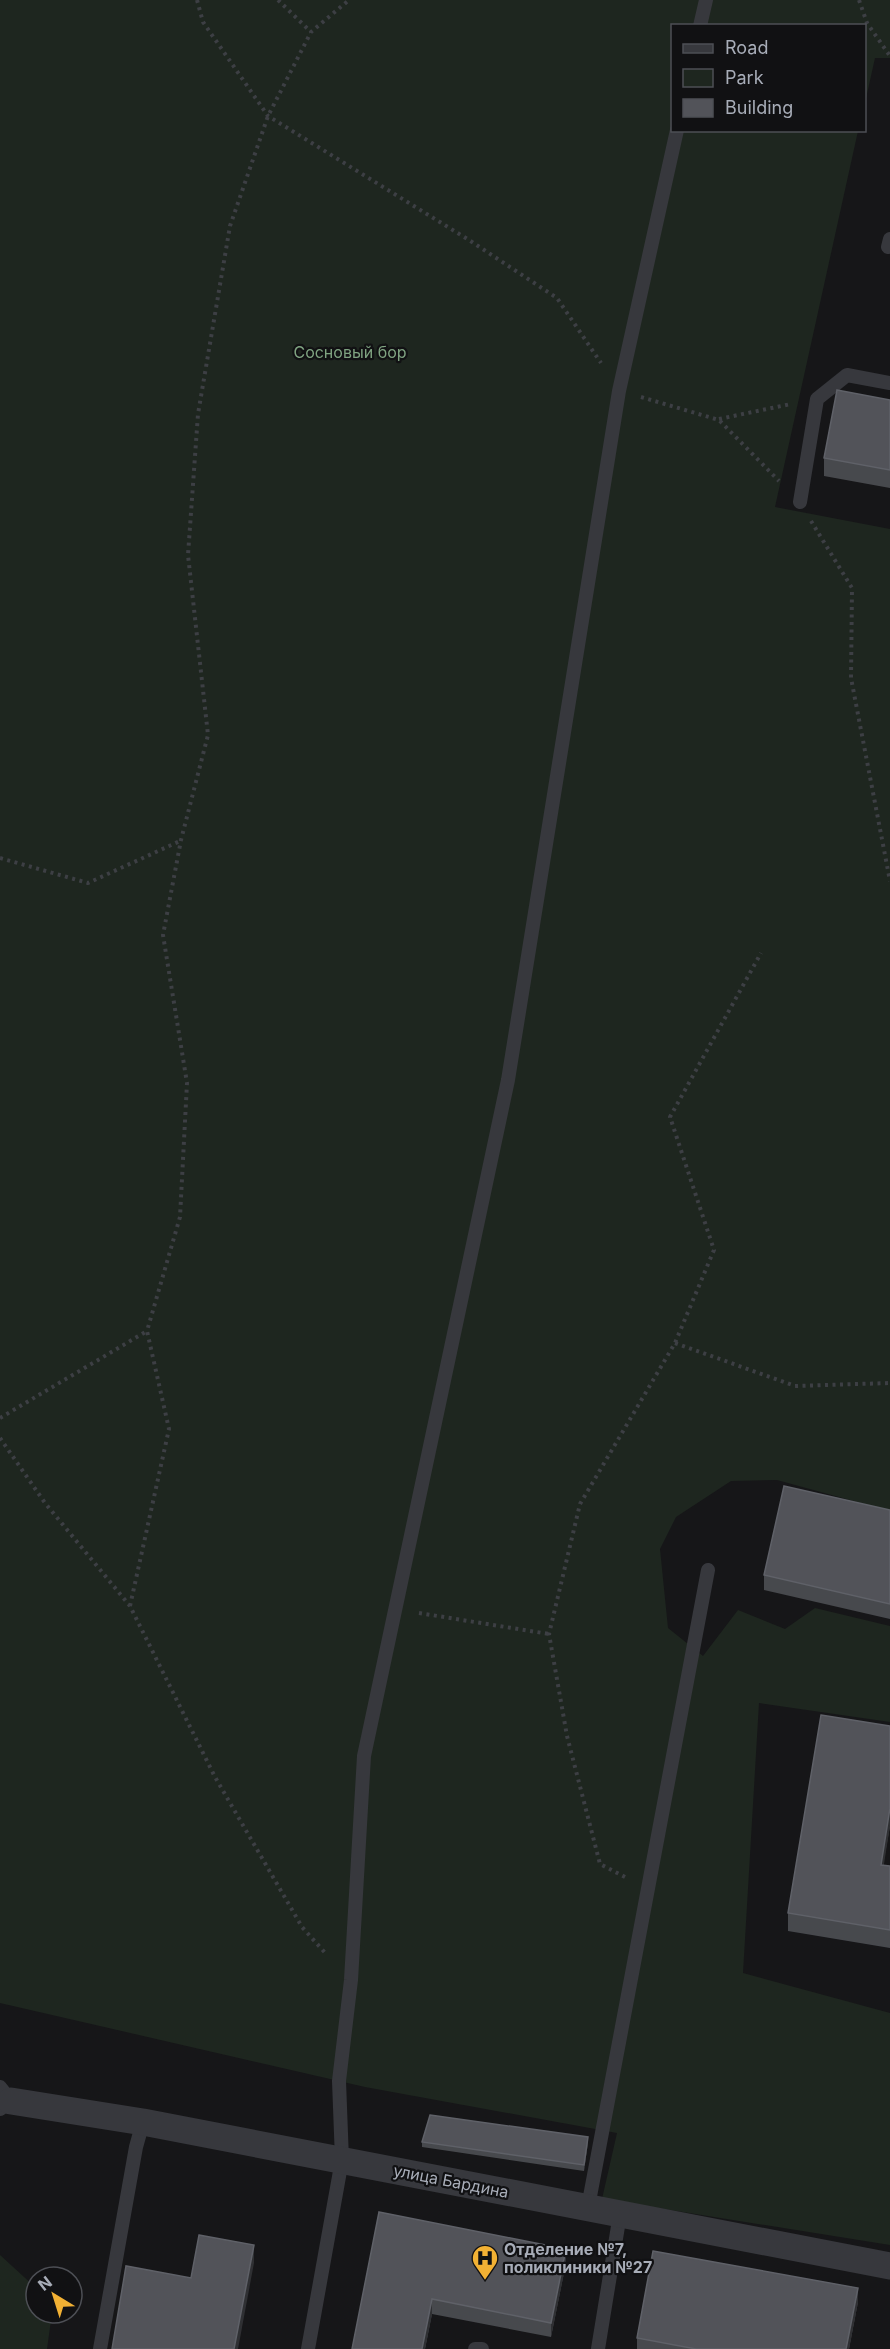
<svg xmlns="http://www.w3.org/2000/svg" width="890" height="2349" viewBox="0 0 890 2349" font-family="Inter,sans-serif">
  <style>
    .green { fill: #1e261f }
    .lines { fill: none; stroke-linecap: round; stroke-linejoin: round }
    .path { stroke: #3d3f44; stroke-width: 4; stroke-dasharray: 3 4.5; stroke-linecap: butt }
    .lane { stroke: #37383d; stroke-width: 14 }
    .street { stroke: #37383d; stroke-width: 27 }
    .wall { fill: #47494d }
    .shaded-wall { fill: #2f3033 }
    .building { fill: #525359; stroke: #5f6168; stroke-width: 1.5 }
    .labels { text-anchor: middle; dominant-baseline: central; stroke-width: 4.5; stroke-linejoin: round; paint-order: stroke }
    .park-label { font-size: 16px; fill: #7fa381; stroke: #111113 }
    .street-label { font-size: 16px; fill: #a8adb8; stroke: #111113 }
    .poi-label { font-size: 16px; font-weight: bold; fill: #a8adb8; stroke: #111113; text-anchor: start }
  </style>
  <rect width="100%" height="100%" fill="#161618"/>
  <g class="green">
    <path d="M 0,0 L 890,0 L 890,58 L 875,58 L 865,103 L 864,26 L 672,26 L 672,130 L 858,131 L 775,507 L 890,529 L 890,1511 L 777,1480 L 731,1481 L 676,1517 L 660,1549 L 668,1628 L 703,1656 L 738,1610 L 785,1629 L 815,1608 L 890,1626 L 890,1722 L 759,1703 L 743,1973 L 890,2013 L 890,2245 L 602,2199 L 617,2133 L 365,2087 L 0,2003 Z"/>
    <path d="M 0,2255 L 36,2288 L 36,2313 L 52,2313 L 47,2349 L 0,2349 Z"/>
  </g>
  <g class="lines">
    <g class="path">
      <path d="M 197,0 L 203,22 L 268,116 L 469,240 L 557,298 L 601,363"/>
      <path d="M 278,0 L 311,32"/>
      <path d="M 859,0 L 867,23 L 890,56"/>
      <path d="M 641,397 L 719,420 L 779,481"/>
      <path d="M 719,419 L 791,404"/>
      <path d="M 811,521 L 852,588 L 851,678 L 890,881"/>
      <path d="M 0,858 L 88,883 L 180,841"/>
      <path d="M 675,1343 L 795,1386 L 890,1383"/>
      <path d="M 0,1418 L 147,1331"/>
      <path d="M 0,1438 L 45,1503 L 130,1606 L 215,1777 L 302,1927 L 327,1955"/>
      <path d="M 130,1606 L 169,1429 L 147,1331 L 180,1217 L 187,1083 L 163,935 L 181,840 L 208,735 L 188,555 L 198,414 L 230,226 L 268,116 L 311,32 L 349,0"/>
      <path d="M 419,1613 L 549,1634"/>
      <path d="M 625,1877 L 600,1864 L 567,1736 L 549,1634 L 580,1504 L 675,1343 L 714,1250 L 670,1117 L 761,953"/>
    </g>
    <g class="lane">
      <path d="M 700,26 L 706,0"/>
      <path d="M 888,247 L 890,239"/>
      <path d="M 800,502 L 817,399 L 847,375 L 890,383"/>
      <path d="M 0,2087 L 11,2101 L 0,2109"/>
      <path d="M 588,2207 L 708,1570"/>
      <path d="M 100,2349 L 136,2147 L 143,2122"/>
      <path d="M 308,2349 L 342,2160 L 339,2081 L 351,1980 L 364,1756 L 508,1080 L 619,391 L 677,130"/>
      <path d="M 475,2349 L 482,2349"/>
      <path d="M 598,2349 L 620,2214"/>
    </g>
    <path class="street" d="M 11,2101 L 143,2122 L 890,2266"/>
  </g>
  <g class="wall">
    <path d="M 890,400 L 890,488 L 824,476 L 824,458 Z"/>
    <path d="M 890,1510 L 890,1619 L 764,1590 L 764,1575 Z"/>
    <path d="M 890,1826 L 883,1865 L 890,1866 L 890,1948 L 788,1931 L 788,1913 Z"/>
    <path d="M 422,2142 L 588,2142 L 584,2171 L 422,2147 Z"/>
    <path d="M 379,2212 L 566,2263 L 551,2337 L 432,2314 L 425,2349 L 352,2349 Z"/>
    <path d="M 858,2302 L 849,2349 L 637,2349 L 637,2338 Z"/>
  </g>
  <g class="shaded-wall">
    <path d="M 890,1808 L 890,1826 L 881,1883 L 881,1865 Z"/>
    <path d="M 588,2137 L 588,2142 L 584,2171 L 584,2165 Z"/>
    <path d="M 254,2245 L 254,2263 L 238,2349 L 234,2349 Z"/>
    <path d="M 566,2249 L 566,2263 L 551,2337 L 551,2323 Z"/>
    <path d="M 858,2288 L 858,2302 L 849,2349 L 846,2349 Z"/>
    <path d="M 432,2299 L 432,2314 L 425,2349 L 422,2349 Z"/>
  </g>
  <g class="building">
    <path d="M 837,390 L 890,400 L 890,470 L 824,458 Z"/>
    <path d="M 784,1486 L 890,1510 L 890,1604 L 764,1575 Z"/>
    <path d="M 821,1715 L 890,1726 L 890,1808 L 881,1865 L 890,1866 L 890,1930 L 788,1913 Z"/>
    <path d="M 430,2115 L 588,2137 L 584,2165 L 422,2142 Z"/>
    <path d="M 379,2212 L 566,2249 L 551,2323 L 432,2299 L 422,2349 L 352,2349 Z"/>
    <path d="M 199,2235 L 254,2245 L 234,2349 L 112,2349 L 126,2266 L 191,2278 Z"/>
    <path d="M 653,2251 L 858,2288 L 846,2349 L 696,2349 L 637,2338 Z"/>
  </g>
  <defs>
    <g id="hospital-pin" transform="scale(1.35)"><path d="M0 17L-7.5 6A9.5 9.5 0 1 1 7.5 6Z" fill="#f2b134" stroke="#111113"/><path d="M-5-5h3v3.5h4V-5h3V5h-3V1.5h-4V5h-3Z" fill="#111"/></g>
  </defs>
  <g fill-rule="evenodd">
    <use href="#hospital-pin" x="485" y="2258"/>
  </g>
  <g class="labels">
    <g class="park-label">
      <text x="350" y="352">Сосновый бор</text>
    </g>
    <g class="street-label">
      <text transform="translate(451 2181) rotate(11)">улица Бардина</text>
    </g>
    <g class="poi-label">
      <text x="504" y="2249">Отделение №7,<tspan x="504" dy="18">поликлиники №27</tspan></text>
    </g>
  </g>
  <rect x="671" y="24" width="195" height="108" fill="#111113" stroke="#4d4f55" stroke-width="1.5"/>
  <rect x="683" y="44" width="30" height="9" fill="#37383d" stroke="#4d4f55" stroke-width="1.5"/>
  <text x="725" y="54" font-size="18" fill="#a8adb8">Road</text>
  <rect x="683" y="69" width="30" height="18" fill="#1e261f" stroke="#4d4f55" stroke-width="1.5"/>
  <text x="725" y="84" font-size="18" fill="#a8adb8">Park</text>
  <rect x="683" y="99" width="30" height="18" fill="#525359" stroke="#4d4f55" stroke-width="1.5"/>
  <text x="725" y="114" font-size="18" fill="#a8adb8">Building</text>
  <g transform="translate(54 2295) rotate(322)"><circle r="28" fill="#111113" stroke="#4d4f55" stroke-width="1.5"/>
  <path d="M0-4.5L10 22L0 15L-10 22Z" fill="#f2b134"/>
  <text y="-9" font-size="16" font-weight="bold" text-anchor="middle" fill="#a8adb8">N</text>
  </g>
</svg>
